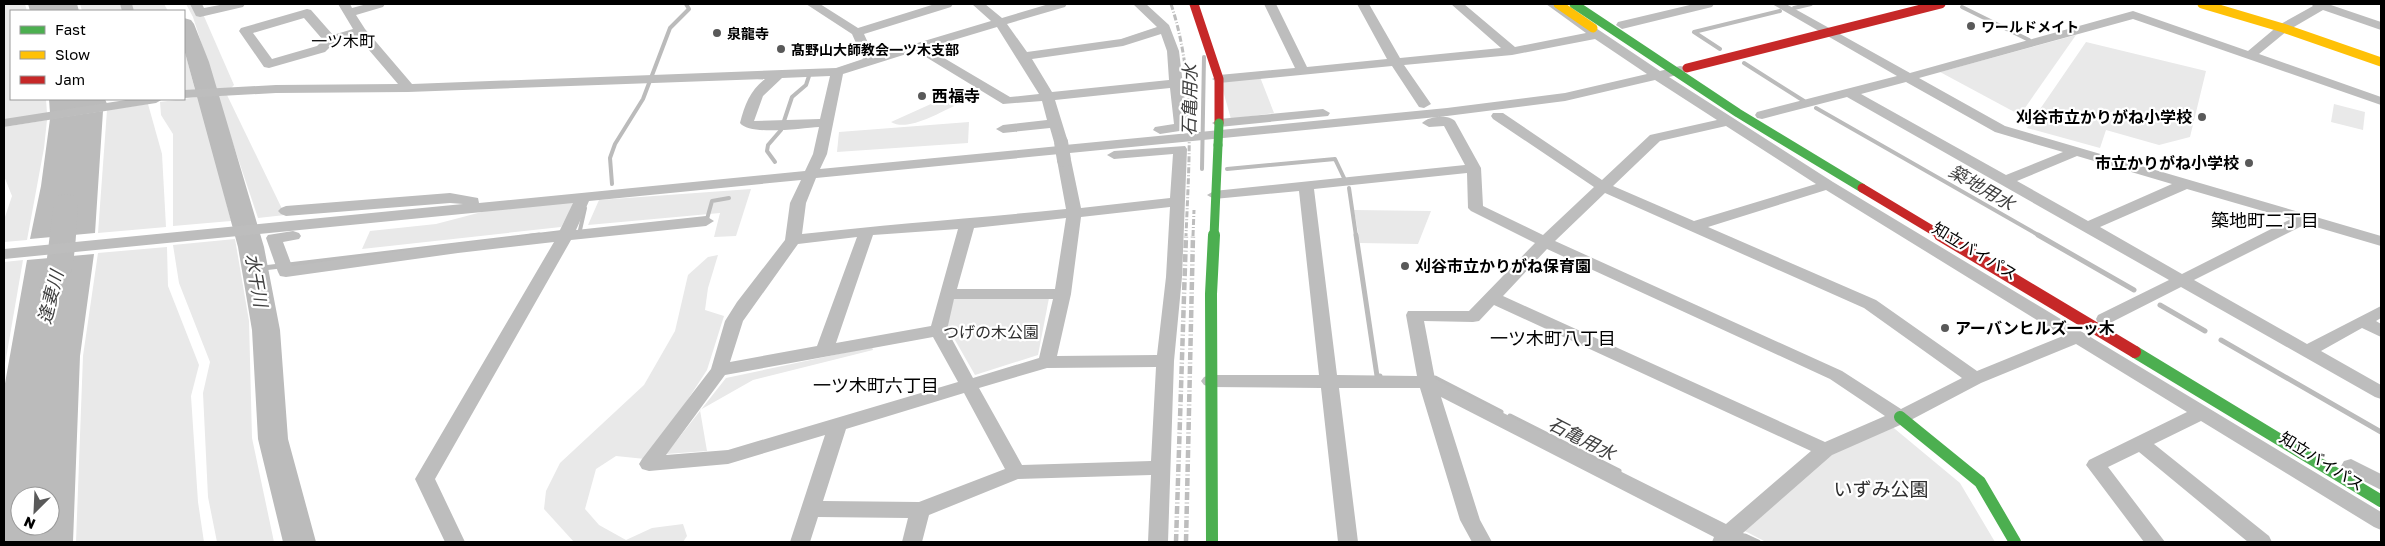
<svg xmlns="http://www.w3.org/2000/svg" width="2385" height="546" viewBox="0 0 2385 546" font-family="'Golos Text','Noto Sans JP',sans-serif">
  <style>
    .green { fill: #e9e9e9 }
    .water { fill: #bbb; fill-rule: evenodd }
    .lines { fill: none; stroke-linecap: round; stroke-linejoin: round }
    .stream-far1 { stroke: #bbb; stroke-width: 4 }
    .stream { stroke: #bbb; stroke-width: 5 }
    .river { fill: #bbb; fill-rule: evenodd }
    .street { fill: #bdbdbd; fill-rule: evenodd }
    .fast-far1 { stroke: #4caf50; stroke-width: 9 }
    .fast { stroke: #4caf50; stroke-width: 12 }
    .slow { stroke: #ffc107; stroke-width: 9 }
    .jam { stroke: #c62828; stroke-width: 9 }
    .rail-far1 { stroke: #bdbdbd; stroke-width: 3; stroke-dasharray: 6 2 1 2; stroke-linecap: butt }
    .rail { stroke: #bdbdbd; stroke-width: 4.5; stroke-dasharray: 8 2.5 1 2.5; stroke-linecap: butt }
    .street-bridge { stroke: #bdbdbd; stroke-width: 14 }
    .fast-bridge-far1 { stroke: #4caf50; stroke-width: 9 }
    .fast-bridge { stroke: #4caf50; stroke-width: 12 }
    .jam-bridge-far1 { stroke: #c62828; stroke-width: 9 }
    .jam-bridge { stroke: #c62828; stroke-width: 12 }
    .poi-dot { fill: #595959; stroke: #fff; stroke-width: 2 }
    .labels { text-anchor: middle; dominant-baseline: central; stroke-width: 4.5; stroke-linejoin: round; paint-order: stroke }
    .far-poi-label { font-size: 14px; font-weight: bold; fill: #000; stroke: #fff; text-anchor: start }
    .far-quarter-label { font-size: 16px; fill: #000; stroke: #fff }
    .poi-label { font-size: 16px; font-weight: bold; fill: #000; stroke: #fff; text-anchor: start }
    .street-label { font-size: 16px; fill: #000; stroke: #fff }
    .park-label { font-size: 16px; fill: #2e2e2e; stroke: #fff }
    .water-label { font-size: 18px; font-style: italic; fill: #3f3f3f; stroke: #fff }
    .neighbourhood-label { font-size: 18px; fill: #000; stroke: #fff }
    .near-park-label { font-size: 19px; fill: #2e2e2e; stroke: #fff }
  </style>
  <rect width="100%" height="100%" fill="#fff"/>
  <g class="green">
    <path d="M 4,4 L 25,4 L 27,11 L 11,11 L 11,99 L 46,99 L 47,113 L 4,121 Z"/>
    <path d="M 80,4 L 120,4 L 123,11 L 82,11 Z"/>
    <path d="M 131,4 L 164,4 L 168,11 L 134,11 Z"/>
    <path d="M 186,4 L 192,4 L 198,15 L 203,14 L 234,85 L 231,88 L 216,89 L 193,17 Z"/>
    <path d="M 2076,35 L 2020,115 L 1940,72 Z"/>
    <path d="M 2086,42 L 2206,71 L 2190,137 L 2159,145 L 2106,130 L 2100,148 L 2027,128 Z"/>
    <path d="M 184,48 L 195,90 L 184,91 Z"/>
    <path d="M 1260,77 L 1274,113 L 1231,119 L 1220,80 Z"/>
    <path d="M 227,95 L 285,215 L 258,218 L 217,96 Z"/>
    <path d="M 199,97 L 231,221 L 173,226 L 173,134 L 161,115 L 160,102 Z"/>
    <path d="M 942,99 L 954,106 C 939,113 907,132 891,122 Z"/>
    <path d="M 148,104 L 162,154 L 166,227 L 98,233 L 107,110 Z"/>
    <path d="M 2334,104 L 2365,112 L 2363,130 L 2331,122 Z"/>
    <path d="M 47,120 L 44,148 L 27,240 L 4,242 L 4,220 L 12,196 L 4,176 L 4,127 Z"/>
    <path d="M 969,122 L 968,143 L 837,152 L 839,132 Z"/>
    <path d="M 751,189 L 736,236 L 714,237 L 720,213 L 588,225 L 599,200 Z"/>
    <path d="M 576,201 L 561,227 L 362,249 L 370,231 L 436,224 L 497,208 Z"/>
    <path d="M 1354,210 L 1431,211 L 1418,244 L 1360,243 Z"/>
    <path d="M 235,239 L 249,321 L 252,438 L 274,542 L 217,542 L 208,497 L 203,393 L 210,362 L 179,283 L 173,245 Z"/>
    <path d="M 167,247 L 168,286 L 199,365 L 191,396 L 198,502 L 204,542 L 76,542 L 83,356 L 98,253 Z"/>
    <path d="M 718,255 L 708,288 L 705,310 L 724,316 L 707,370 L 655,450 L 645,459 L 616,456 L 596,469 L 585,509 L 599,525 L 626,540 L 652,528 L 683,524 L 687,536 L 683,542 L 574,542 L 544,509 L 546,491 L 560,463 L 644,385 L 675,331 L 688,275 L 708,257 Z"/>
    <path d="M 23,260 L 4,370 L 4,262 Z"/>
    <path d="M 954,297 L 1049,298 L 1038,355 L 975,375 L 947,326 Z"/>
    <path d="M 872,347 L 873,350 L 753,380 L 700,410 L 707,451 L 666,454 L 726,378 Z"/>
    <path d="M 1889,424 L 1960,483 L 1995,542 L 1766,542 L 1743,530 L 1825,455 Z"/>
  </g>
  <g class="water">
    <path d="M 28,4 L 77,4 L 79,11 L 30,11 Z"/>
    <path d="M 49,99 L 105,99 L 107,104 L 50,113 Z"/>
    <path d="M 103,111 L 95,233 L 30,239 L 41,186 L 50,119 Z"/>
    <path d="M 94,254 L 80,356 L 73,542 L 4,542 L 4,389 L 27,260 ZM 20,496 L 50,496 L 50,526 L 20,526 Z"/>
  </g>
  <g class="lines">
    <g class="stream-far1">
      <path d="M 1962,7 L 2029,40"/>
      <path d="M 1794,8 L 1811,4"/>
      <path d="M 1720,49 L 1694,32 L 1780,11"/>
      <path d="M 1744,63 L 1804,101"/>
      <path d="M 1816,108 L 2040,236"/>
      <path d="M 775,162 L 767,151 L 768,145 L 781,130 L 792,97 L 806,85 L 809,76"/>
      <path d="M 1202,169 L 1204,57"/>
      <path d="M 1227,169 L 1335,159 L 1345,180"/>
      <path d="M 612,184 L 610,158 L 615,144 L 643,99 L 670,28 L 689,9 L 686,4"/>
      <path d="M 1349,188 L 1356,236"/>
      <path d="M 704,219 L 707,219 L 712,201 L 729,198"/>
      <path d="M 580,230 L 585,208"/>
      <path d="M 529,236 L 562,232"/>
    </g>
    <g class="stream">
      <path d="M 1356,235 L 1377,376 L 1380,376"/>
      <path d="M 2038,235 L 2134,290"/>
      <path d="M 255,269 L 539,235"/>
      <path d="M 2160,305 L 2205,331"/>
      <path d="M 2221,340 L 2381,432"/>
      <path d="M 1435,378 L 1501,412"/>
      <path d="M 1510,416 L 1619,471"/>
      <path d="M 1745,536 L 1758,542"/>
    </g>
    <g class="river">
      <path d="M 184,18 L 191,20 L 194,24 L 209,62 L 264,247 L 280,330 L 288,439 L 316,542 L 283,542 L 258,439 L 252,330 L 238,247 L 184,49 Z"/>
      <path d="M 66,194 L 75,196 L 78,201 C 76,228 77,273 61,296 L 52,298 L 43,296 L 39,290 L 47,258 L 54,201 L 57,196 Z"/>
    </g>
    <g class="street">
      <path d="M 120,4 L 132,4 L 134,11 L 122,11 Z"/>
      <path d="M 190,4 L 202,4 L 204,8 L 225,4 L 245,4 L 243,7 L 200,17 L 196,16 Z"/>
      <path d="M 338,4 L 350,4 L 352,8 L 367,4 L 385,4 L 383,7 L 356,15 L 365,29 L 412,84 L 836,68 L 863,59 L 852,34 L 806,4 L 820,4 L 858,28 L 935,4 L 953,4 L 951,7 L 864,34 L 874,56 L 991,21 L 972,4 L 985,4 L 1002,18 L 1049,4 L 1067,4 L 1065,7 L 1007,24 L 1027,52 L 1121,39 L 1157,27 L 1133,4 L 1146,4 L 1169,25 L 1179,51 L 1188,127 L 1186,130 L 1160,134 L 1153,130 L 1155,127 L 1174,124 L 1170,88 L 1055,100 L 1068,142 L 1065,145 L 1447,108 L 1565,93 L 1647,74 L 1595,39 L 1512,55 L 1404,65 L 1431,104 L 1424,108 L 1419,107 L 1392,66 L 1219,83 L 1212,79 L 1219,75 L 1295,68 L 1264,4 L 1276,4 L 1307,67 L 1387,59 L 1357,4 L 1369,4 L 1400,58 L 1501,48 L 1451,4 L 1464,4 L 1515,47 L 1586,33 L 1546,4 L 1560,4 L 1660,71 L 1680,66 L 1685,67 L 1686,70 L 1685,73 L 1669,77 L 1833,182 L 2381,512 L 2381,530 L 2374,527 L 2201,421 L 2154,444 L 2269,536 L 2272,542 L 2248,542 L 2139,452 L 2108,467 L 2165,542 L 2144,542 L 2086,465 L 2089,460 L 2187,412 L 2076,344 L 1981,383 L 1907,422 L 1832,455 L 1743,533 L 1749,536 L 1752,542 L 1712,542 L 1714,537 L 1441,397 L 1480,520 L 1492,542 L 1472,542 L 1460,520 L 1420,388 L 1339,388 L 1358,542 L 1338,542 L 1321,388 L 1210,387 L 1204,385 L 1201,381 L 1204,377 L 1210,375 L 1319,375 L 1299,191 L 1214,199 L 1207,195 L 1214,191 L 1465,165 L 1444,126 L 1429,127 L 1422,123 C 1428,116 1449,114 1455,121 L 1481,168 L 1483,206 L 1543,235 L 1594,187 L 1493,119 L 1491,116 L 1493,113 L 1503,113 L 1602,180 L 1650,135 L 1717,120 L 1655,80 L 1565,101 L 1447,116 L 816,178 L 806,203 L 802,234 C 889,224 978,218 1066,209 L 1057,160 L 1064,156 L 1071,160 L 1081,208 L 1170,198 L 1173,154 L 1114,159 L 1107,155 L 1114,151 L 1185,146 L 1187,149 L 1182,277 L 1174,361 L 1168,542 L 1148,542 L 1151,475 L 1018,479 L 929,515 L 922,542 L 902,542 L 908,518 L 818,517 L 810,542 L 790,542 L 825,435 L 728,464 L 649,471 L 642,469 L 639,464 L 642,459 L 711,369 L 725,321 L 737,302 L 785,240 L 790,203 L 801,180 L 589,201 L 576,230 L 706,216 L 714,221 L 706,226 L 571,240 L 435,479 L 465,542 L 445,542 L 415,479 L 554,242 L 458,253 L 286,277 L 280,276 L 278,272 L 266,238 L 268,235 L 293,231 L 299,233 L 301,236 L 299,239 L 283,242 L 292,266 L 458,243 L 559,232 L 573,203 L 4,259 L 4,249 L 463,204 L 450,203 L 286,216 L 281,214 L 278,211 L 281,208 L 286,206 L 450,193 L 478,198 L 479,203 L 805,171 L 813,154 L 819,127 C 802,128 750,136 740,123 C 745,104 750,91 765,79 L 408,92 L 276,93 L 184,98 L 184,90 L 276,85 L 398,84 L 357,36 L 334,43 L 325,52 L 269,68 L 264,67 L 239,31 L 241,28 L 307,9 L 311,10 L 333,35 L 353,29 ZM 304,18 L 323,40 L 317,46 L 272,59 L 253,33 ZM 997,27 L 1039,94 L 1010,97 L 927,48 ZM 1161,34 L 1167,51 L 1169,80 L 1052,92 L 1032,59 L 1123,46 ZM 916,51 L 1003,104 L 1042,101 L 1047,120 L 1003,125 L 996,129 L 1003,133 L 1050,128 L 1054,142 L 1059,146 L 820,169 L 827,154 L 843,74 ZM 830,76 L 820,119 L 754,121 L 763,96 L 782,78 ZM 1726,126 L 1816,184 L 1694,221 L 1613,186 L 1660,141 ZM 1467,173 L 1468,208 L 1471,211 L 1535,243 L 1469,311 L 1408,311 L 1406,315 L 1417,376 L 1337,375 L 1314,189 ZM 1826,190 L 2063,336 L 1977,371 L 1876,300 L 1708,227 ZM 1605,193 L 1864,308 L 1962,378 L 1901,409 L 1842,371 L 1555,241 ZM 1170,207 L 1166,277 L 1157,355 L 1057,356 L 1071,294 L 1081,217 ZM 1066,218 L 1055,289 L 957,289 L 974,228 ZM 958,229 L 931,326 L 836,343 L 873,235 ZM 857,237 L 817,346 L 730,362 L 743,321 L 798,244 ZM 1547,249 L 1830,379 L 1885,416 L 1825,442 L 1503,296 ZM 954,299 L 1053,299 L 1039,358 L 973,378 L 947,330 ZM 1494,305 L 1811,451 L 1726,524 L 1435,379 L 1424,321 L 1473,322 L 1479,321 ZM 933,337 L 958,382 L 728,450 L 666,455 L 725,375 ZM 1156,367 L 1151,461 L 1022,465 L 979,388 L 1047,368 ZM 964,393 L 1005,469 L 919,502 L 823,501 L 846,429 Z"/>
      <path d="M 1694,4 L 1714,4 L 1712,7 L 1622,29 L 1616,25 L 1618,22 Z"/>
      <path d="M 1772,4 L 1786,4 L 1910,73 L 2133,11 L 2248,51 L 2279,25 L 2313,6 L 2311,4 L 2328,4 L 2381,22 L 2381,30 L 2323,10 L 2287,31 L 2259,54 L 2381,97 L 2381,105 L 2133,19 L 1919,78 L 2005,126 L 2381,236 L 2381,246 L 2306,224 L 2194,280 L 2307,344 L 2381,306 L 2381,318 L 2376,321 L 2381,324 L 2381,337 L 2362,328 L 2321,351 L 2381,385 L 2381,399 L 2375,397 L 2181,287 L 2110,323 L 2098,323 L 2096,319 L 2098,315 L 2169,280 L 1847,97 L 1762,119 L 1757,118 L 1755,115 L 1757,112 L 1897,76 ZM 1906,82 L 1995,132 L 2063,152 L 2006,175 L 1861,94 ZM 2077,156 L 2172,184 L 2088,221 L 2017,181 ZM 2187,189 L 2291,219 L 2182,274 L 2100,227 Z"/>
      <path d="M 132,99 L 163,99 L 156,103 L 4,127 L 4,119 Z"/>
      <path d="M 1323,109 L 1330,113 L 1328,116 L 1219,127 L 1212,123 L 1219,119 Z"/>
      <path d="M 2351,459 L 2381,474 L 2381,490 L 2344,471 L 2341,466 L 2344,461 Z"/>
    </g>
    <path class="fast-far1" d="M 1214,236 L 1218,145"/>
    <g class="fast">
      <path d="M 1900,417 L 1980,482 L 2015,542"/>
      <path d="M 1212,542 L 1211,294 L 1214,235"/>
    </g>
    <g class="slow">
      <path d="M 1558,4 L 1593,28"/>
      <path d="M 2202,4 L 2283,28 L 2381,62"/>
    </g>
    <g class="jam">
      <path d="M 1194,4 L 1219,79 L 1219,123"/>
      <path d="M 1687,68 L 1941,4"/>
    </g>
    <g class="rail-far1">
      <path d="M 1171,4 C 1196,79 1189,159 1186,236"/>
      <path d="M 1193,236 L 1194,210"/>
    </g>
    <g class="rail">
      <path d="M 1176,542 L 1186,235"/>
      <path d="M 1186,542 L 1193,235"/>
    </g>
    <path class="street-bridge" d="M 1061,142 L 1064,160"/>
    <g class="fast-bridge-far1">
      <path d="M 1574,4 L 1738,113 L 1862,188"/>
      <path d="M 1218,145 L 1219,123"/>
    </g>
    <path class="fast-bridge" d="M 2135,352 L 2381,501"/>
    <path class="jam-bridge-far1" d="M 1862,188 L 1942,236"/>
    <path class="jam-bridge" d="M 1940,235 L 2135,352"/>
  </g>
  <g class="poi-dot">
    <circle cx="1971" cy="26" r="5"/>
    <circle cx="717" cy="33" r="5"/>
    <circle cx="781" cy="49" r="5"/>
    <circle cx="922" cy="96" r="5"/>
    <circle cx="2202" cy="117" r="5"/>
    <circle cx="2249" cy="163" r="5"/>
    <circle cx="1405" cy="266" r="5"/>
    <circle cx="1945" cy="328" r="5"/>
  </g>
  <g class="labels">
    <g class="far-poi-label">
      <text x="1981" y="26">ワールドメイト</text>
      <text x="727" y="33">泉龍寺</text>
      <text x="791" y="49">髙野山大師教会一ツ木支部</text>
    </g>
    <g class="far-quarter-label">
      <text x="343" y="41">一ツ木町</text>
    </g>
    <g class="poi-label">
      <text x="932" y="96">西福寺</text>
      <text x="2192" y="117" text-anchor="end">刈谷市立かりがね小学校</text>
      <text x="2239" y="163" text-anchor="end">市立かりがね小学校</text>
      <text x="1415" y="266">刈谷市立かりがね保育園</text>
      <text x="1955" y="328">アーバンヒルズ一ッ木</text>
    </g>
    <g class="street-label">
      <text transform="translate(1975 251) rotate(31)">知立バイパス</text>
      <text transform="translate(2322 461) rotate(32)">知立バイパス</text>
    </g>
    <g class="park-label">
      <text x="991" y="332">つげの木公園</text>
    </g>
    <g class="water-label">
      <text transform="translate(1189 100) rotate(-89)">石亀用水</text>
      <text transform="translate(1982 187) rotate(30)">築地用水</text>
      <text transform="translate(257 280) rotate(80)">水干川</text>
      <text transform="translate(50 297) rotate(-76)">逢妻川</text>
      <text transform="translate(1582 438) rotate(27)">石亀用水</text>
    </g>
    <g class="neighbourhood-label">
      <text x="2265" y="220">築地町二丁目</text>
      <text x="1553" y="338">一ツ木町八丁目</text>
      <text x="876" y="385">一ツ木町六丁目</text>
    </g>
    <g class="near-park-label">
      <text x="1881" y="488">いずみ公園</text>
    </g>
  </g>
  <rect width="2385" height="546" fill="none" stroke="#000000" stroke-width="10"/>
  <rect x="10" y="10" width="175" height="90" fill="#ffffff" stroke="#999999"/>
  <rect x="20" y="26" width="25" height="8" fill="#4caf50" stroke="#999999"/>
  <text x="55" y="35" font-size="15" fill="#000000">Fast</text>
  <rect x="20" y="51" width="25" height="8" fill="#ffc107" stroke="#999999"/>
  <text x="55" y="60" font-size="15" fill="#000000">Slow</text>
  <rect x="20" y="76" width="25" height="8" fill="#c62828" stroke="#999999"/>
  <text x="55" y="85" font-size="15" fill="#000000">Jam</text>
  <g transform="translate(35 511) rotate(204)"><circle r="24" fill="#ffffff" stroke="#999999"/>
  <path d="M0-4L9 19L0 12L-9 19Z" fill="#595959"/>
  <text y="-8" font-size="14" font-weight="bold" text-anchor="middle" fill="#000000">N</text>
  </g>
</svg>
